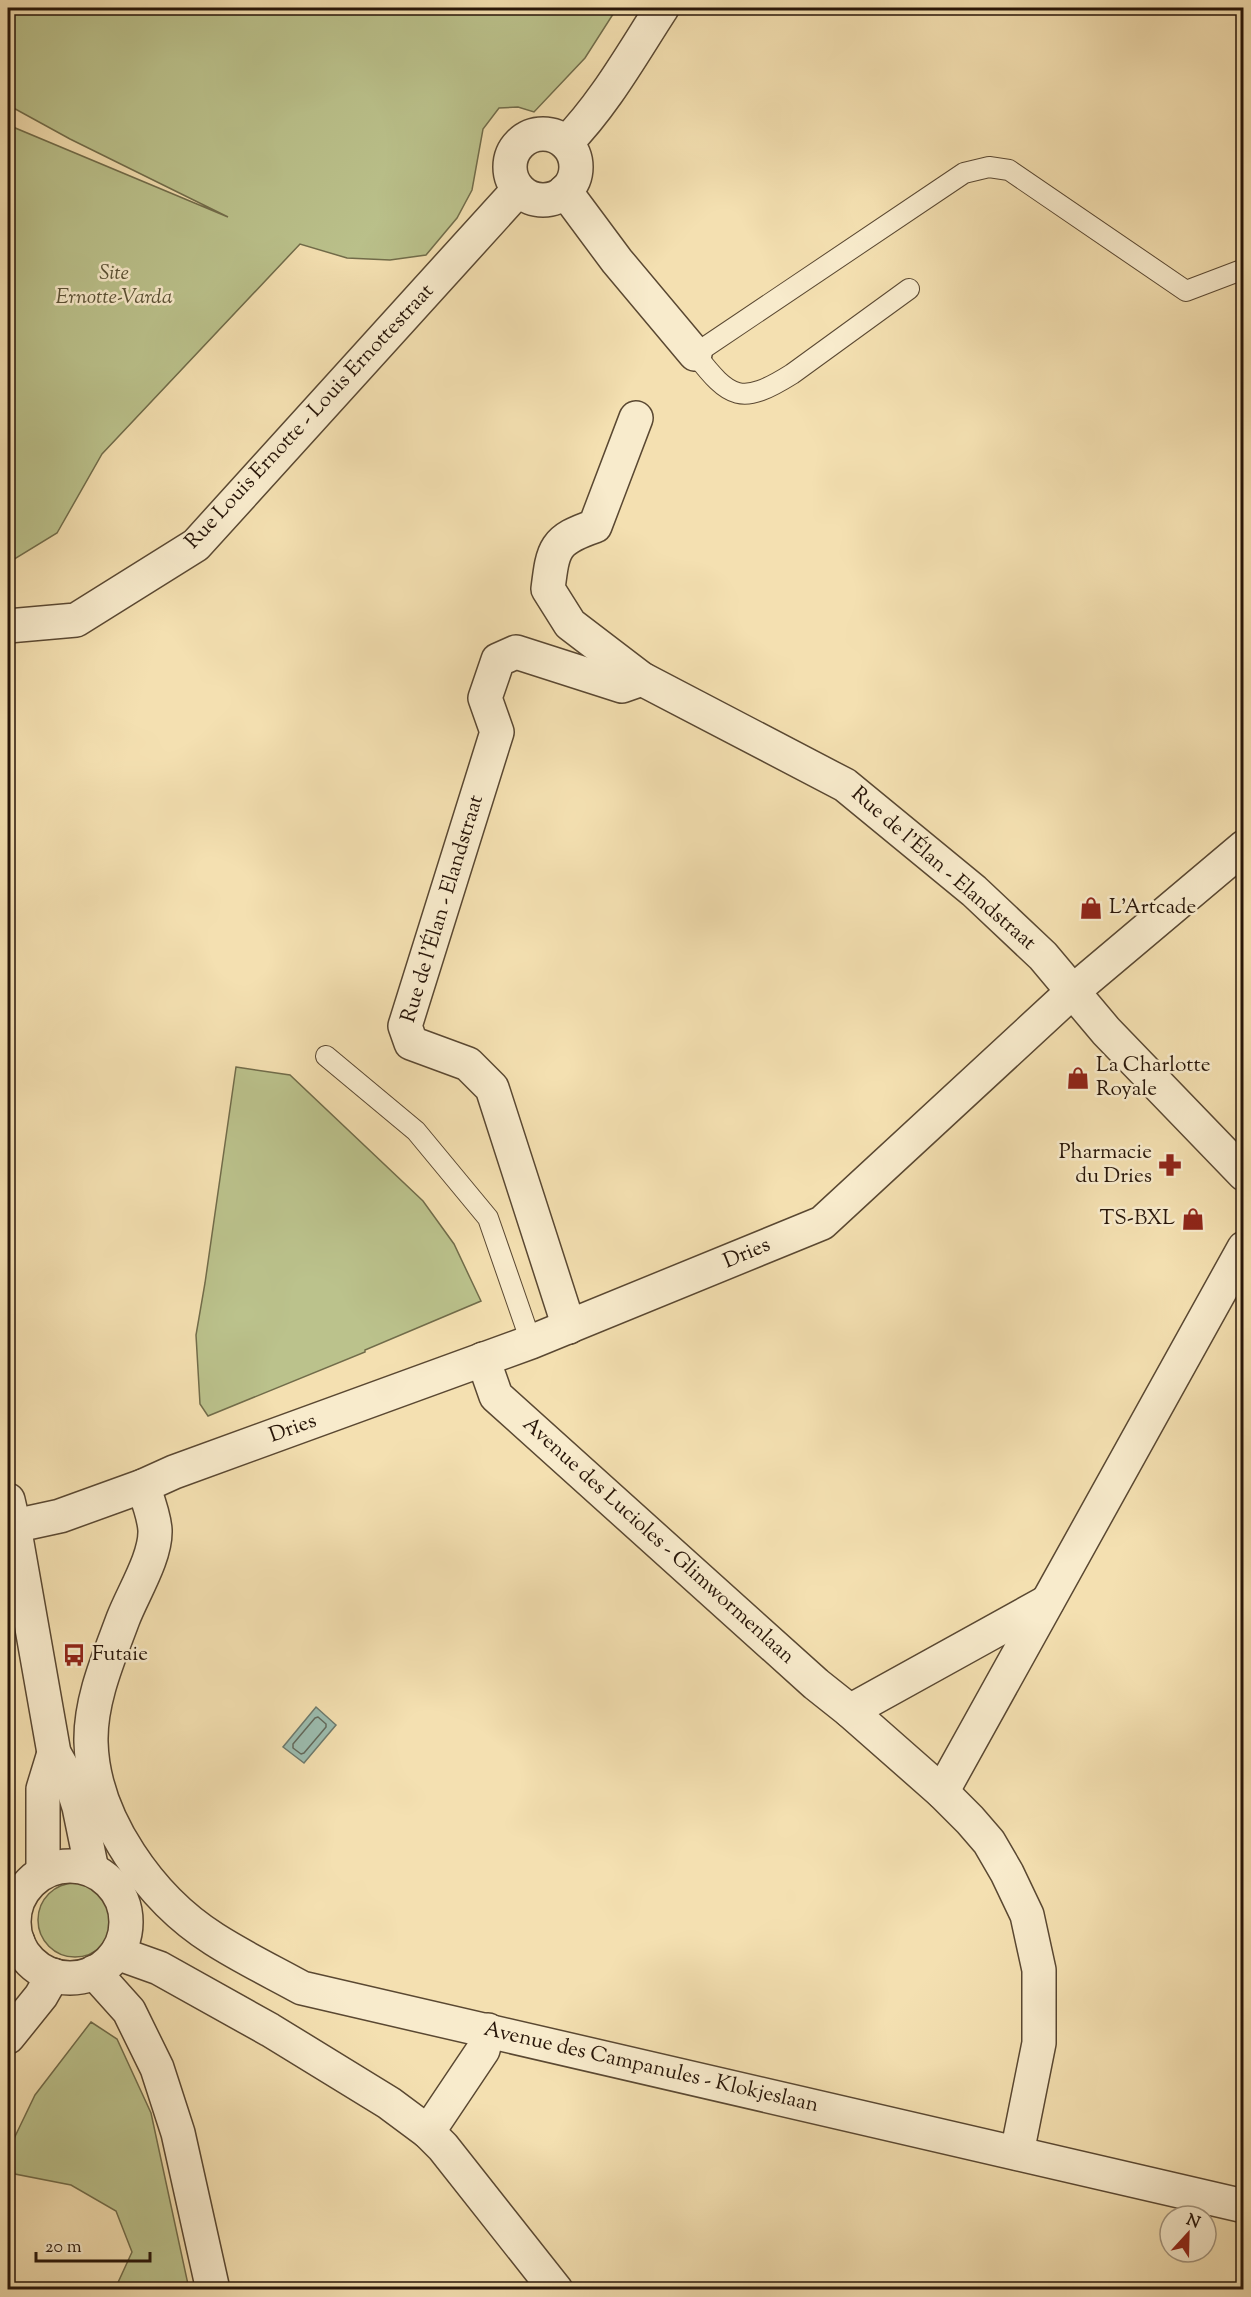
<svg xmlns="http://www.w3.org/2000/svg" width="1251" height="2297" viewBox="0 0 1251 2297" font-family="'Sorts Mill Goudy',serif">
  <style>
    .green { fill: #bbc28c; stroke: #716c4a; stroke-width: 1.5 }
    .water { fill: #9cbdb0; stroke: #6d7a6d; stroke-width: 1.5 }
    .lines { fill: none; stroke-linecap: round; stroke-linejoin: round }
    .shore { stroke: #62695c; stroke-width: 1.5 }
    .service-casing { stroke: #5a4832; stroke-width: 22 }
    .minor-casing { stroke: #5a4832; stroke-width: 36 }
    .tertiary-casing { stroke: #5a4832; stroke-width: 36 }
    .service { stroke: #f8ebcc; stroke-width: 20 }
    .minor { stroke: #f8ebcc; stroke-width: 33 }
    .tertiary { stroke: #f8ebcc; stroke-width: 33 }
    .labels { text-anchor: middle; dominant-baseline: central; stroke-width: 5; stroke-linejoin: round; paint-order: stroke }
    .park-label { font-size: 21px; font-style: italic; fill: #5b5236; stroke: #f8ebcc }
    .street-label { font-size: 21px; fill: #271508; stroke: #f8ebcc }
    .poi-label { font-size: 21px; fill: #271508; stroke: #f8ebcc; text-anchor: start }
  </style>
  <rect width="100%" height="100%" fill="#f4e0b1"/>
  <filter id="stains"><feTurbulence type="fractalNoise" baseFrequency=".00333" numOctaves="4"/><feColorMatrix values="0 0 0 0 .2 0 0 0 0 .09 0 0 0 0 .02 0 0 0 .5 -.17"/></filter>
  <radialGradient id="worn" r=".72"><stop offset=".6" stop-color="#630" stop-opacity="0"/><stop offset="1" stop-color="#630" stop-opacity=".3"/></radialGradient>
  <g class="green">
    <path d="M 8,8 L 617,8 L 585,58 L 534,112 L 518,107 L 499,108 L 483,129 L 472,190 L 457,218 L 426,255 L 390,260 L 347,258 L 300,244 L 102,454 L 57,533 L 8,563 L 8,125 L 228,217 L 70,139 L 8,105 Z"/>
    <path d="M 236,1067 L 290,1075 L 423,1201 L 454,1244 L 481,1301 L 365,1350 L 365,1352 L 208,1416 L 200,1404 L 196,1335 L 205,1283 Z"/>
    <circle cx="75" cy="1920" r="37"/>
    <path d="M 91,2022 L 117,2039 L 151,2113 L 189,2289 L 115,2289 L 132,2252 L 116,2211 L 71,2185 L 15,2174 L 8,2151 L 35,2095 Z"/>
  </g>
  <path class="water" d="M 316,1707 L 336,1725 L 304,1763 L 283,1747 Z"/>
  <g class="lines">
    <path class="shore" d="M 318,1717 L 326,1724 L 326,1727 L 304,1753 L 301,1754 L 293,1748 L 293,1744 L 315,1718 Z"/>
    <g class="service-casing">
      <g id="service">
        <path d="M 909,289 L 792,374 C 741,406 730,399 695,354 L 964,173 L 989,167 L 1009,170 L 1186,291 L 1244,269"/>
        <path d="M 326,1056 L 416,1131 L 488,1218 L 531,1342"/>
      </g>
    </g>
    <g class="minor-casing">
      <g id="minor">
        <circle cx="543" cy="167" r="33"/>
        <path d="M 566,143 C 605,103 632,54 662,8"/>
        <path d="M 565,191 L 617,261 L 695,354"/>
        <path d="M 636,418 L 595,526 C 554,540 553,548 548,589 L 570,624 L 642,679 L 845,785 L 974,891 L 1043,956 L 1106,1031 L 1244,1174"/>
        <path d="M 8,626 L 76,620 L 196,545 L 518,190"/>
        <path d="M 569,1327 L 492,1088 L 468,1064 L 411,1043 L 405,1026 L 497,732 L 485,698 L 498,660 L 516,652 L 622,686 L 642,679"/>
        <path d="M 483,1359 L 496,1396 L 816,1684 L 850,1711 L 942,1792 L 970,1820 L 989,1842 L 1007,1873 L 1027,1915 L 1039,1970 L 1039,2043 L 1017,2153"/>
        <path d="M 143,1486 C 148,1500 154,1515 155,1530 C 156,1557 133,1593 123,1619 C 109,1657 90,1700 91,1742 C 93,1819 151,1899 214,1939 C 242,1957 273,1972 302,1988 L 1244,2206"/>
        <path d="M 8,1500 L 14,1526"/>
        <path d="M 850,1711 L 1047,1602"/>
        <path d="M 942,1792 L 1244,1248"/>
        <path d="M 8,1950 L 18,1942"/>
        <path d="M 117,1953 L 159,1968 L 270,2030 L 389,2103 L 428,2132 L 443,2147 L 556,2290"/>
        <path d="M 94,1972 L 129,2011 L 157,2068 L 178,2133 L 213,2290"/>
        <path d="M 8,2037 L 41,1996 L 53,1975"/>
        <path d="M 428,2132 L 483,2050 L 488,2030"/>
      </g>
    </g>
    <g class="tertiary-casing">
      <g id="tertiary">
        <circle cx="70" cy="1922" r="56"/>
        <path d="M 92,1870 L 79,1807 L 72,1785 L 54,1753 L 14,1526 L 60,1516 L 143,1486 L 174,1472 L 531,1342 L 822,1223 L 1072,992 L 1244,847"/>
        <path d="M 43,1872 L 43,1789 L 54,1753"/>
      </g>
    </g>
    <use href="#service" class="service"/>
    <use href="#minor" class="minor"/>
    <use href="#tertiary" class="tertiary"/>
  </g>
  <defs>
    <g id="shop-bare" transform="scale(1.8)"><path d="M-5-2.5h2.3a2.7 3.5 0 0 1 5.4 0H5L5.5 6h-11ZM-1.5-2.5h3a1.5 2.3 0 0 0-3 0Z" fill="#8f2418" stroke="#f8ebcc" stroke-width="2.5" paint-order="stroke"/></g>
    <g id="pharmacy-bare" transform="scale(1.8)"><path d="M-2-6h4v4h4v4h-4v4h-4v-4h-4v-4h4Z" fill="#8f2418" stroke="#f8ebcc" stroke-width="2.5" paint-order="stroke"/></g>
    <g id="bus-bare" transform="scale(1.8)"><path d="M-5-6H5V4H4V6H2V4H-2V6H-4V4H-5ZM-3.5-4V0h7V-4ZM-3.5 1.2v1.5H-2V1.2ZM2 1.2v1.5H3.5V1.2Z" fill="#8f2418" stroke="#f8ebcc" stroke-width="2.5" paint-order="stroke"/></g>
  </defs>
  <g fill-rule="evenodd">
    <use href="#shop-bare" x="1091" y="908"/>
    <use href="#shop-bare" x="1078" y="1078"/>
    <use href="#pharmacy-bare" x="1170" y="1165"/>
    <use href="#shop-bare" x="1193" y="1219"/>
    <use href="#bus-bare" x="74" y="1655"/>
  </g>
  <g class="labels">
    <g class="park-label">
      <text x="114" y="274">Site<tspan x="114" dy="24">Ernotte-Varda</tspan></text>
    </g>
    <g class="street-label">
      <text transform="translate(310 417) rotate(-47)">Rue Louis Ernotte - Louis Ernottestraat</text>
      <text transform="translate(943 869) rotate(41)">Rue de l'Élan - Elandstraat</text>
      <text transform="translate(443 909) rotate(-73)">Rue de l'Élan - Elandstraat</text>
      <text transform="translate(747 1254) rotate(-23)">Dries</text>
      <text transform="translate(293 1429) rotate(-20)">Dries</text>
      <text transform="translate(658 1541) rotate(42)">Avenue des Lucioles - Glimwormenlaan</text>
      <text transform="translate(651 2068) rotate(13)">Avenue des Campanules - Klokjeslaan</text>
    </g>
    <g class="poi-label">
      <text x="1109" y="908">L'Artcade</text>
      <text x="1096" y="1066">La Charlotte<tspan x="1096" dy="24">Royale</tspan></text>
      <text x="1152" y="1153" text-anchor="end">Pharmacie<tspan x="1152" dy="24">du Dries</tspan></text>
      <text x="1175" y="1219" text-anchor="end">TS-BXL</text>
      <text x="92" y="1655">Futaie</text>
    </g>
  </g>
  <rect width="1251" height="2297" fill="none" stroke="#f4e0b1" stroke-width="30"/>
  <rect x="9" y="9" width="1233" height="2279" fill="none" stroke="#271508" stroke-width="3"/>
  <rect x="15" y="15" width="1221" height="2267" fill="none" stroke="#271508" stroke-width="1.5"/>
  <g transform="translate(1188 2234) rotate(22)"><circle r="28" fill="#f8ebcc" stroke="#a4957e" stroke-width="1.5"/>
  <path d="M0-4.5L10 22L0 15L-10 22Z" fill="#8f2418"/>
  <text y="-9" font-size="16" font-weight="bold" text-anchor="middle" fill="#271508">N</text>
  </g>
  <path d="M36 2252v9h114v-9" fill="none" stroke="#271508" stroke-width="3"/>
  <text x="45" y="2252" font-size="18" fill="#271508" stroke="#f8ebcc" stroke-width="4.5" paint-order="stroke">20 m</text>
  <rect width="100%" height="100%" filter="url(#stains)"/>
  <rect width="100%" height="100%" fill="url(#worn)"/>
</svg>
